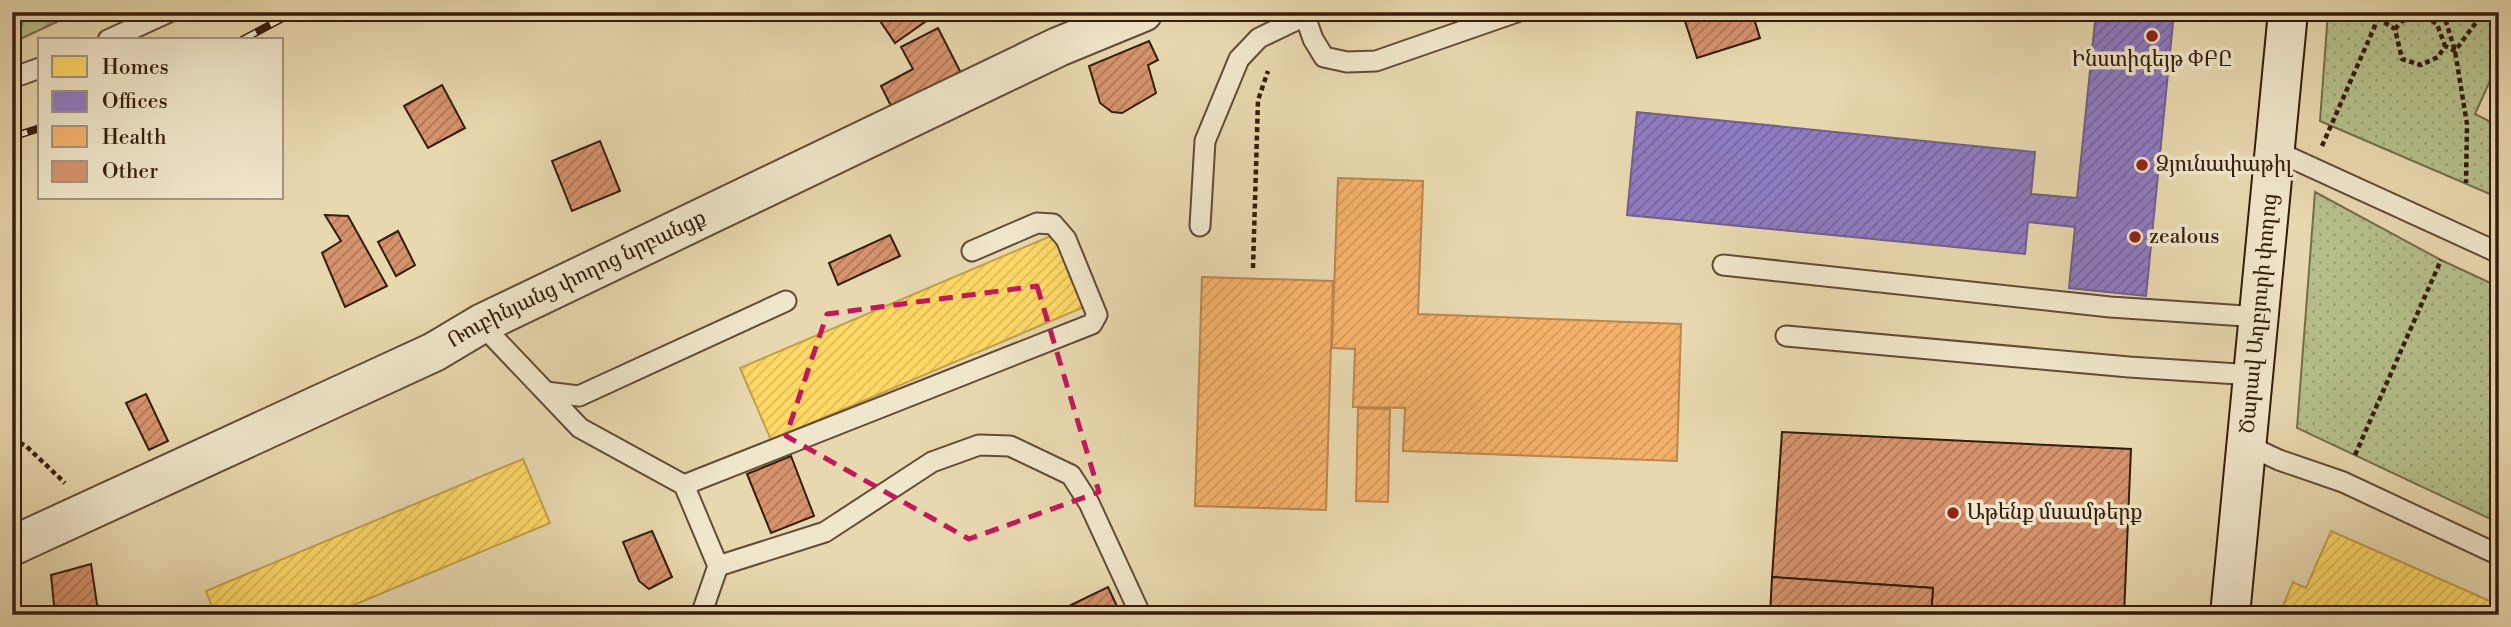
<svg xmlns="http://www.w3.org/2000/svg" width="2511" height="627" viewBox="0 0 2511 627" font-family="'Libre Bodoni','Noto Serif Armenian',serif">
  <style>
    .grass { fill: url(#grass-dots); stroke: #756e4c; stroke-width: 2 }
    .cemetery { fill: url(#cemetery-stones); stroke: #756e4c; stroke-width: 2 }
    .homes { fill: url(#homes-hatch); stroke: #c2a04b; stroke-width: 2 }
    .offices { fill: url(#offices-hatch); stroke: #735f8c; stroke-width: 2 }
    .health { fill: url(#health-hatch); stroke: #bc854e; stroke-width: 2 }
    .building { fill: url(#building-hatch); stroke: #351c0c; stroke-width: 2 }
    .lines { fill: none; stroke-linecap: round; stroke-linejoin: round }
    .service-casing { stroke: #624b35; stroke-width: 23 }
    .tertiary-casing { stroke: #624b35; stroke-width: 42 }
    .secondary-casing { stroke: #351c0c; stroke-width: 42 }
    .path { stroke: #351c0c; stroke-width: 4.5; stroke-dasharray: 5 3.5; stroke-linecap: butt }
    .service { stroke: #f0e6cb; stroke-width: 19 }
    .tertiary { stroke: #f0e6cb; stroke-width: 38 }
    .secondary { stroke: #f0e6cb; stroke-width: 38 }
    .rail-casing { stroke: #351c0c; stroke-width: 8 }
    .rail { stroke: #f0e6cb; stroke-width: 5; stroke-dasharray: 16; stroke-linecap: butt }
    .marked { fill: none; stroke: #c2185b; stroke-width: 5; stroke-dasharray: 14 9; stroke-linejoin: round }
    .poi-dot { fill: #8f2418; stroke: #f0e6cb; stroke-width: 2.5 }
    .labels { text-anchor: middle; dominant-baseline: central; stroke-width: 7; stroke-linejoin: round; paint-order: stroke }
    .poi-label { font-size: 21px; fill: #351c0c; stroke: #f0e6cb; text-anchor: start }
    .street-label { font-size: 21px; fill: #351c0c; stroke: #f0e6cb }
  </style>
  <defs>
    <pattern id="grass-dots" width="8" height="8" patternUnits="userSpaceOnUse" patternTransform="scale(1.75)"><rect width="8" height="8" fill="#b5bf8b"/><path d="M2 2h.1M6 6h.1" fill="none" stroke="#9ca477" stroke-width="1.8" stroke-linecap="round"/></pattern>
    <pattern id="cemetery-stones" width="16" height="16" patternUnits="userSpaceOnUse" patternTransform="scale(1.75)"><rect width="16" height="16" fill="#b5bf8b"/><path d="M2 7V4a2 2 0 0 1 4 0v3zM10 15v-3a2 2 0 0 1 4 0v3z" fill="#9ca477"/></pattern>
    <pattern id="homes-hatch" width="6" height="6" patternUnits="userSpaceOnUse" patternTransform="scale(1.75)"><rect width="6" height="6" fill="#ffd966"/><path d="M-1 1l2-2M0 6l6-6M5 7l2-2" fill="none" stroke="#dbba57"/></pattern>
    <pattern id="offices-hatch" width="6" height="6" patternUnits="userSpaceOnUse" patternTransform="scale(1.75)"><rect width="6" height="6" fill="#8e7cc3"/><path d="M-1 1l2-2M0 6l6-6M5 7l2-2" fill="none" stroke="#75659d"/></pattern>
    <pattern id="health-hatch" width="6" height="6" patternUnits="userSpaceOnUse" patternTransform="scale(1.75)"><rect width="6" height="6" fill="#f6b26b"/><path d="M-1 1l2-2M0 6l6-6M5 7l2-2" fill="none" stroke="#d4985c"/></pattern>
    <pattern id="building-hatch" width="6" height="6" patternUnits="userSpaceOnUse" patternTransform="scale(1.75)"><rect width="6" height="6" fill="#d6936d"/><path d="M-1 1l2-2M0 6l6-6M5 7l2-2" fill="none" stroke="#ae7758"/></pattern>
  </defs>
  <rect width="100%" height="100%" fill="#e8d8af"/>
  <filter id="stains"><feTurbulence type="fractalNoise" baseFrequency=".00286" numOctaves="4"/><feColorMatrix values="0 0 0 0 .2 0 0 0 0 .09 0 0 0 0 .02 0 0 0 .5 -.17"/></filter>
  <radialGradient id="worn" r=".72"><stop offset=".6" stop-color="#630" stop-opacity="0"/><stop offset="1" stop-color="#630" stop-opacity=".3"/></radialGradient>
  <g class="grass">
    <path d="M 2328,12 L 2499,12 L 2499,61 L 2475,114 L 2499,126 L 2499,198 L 2320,121 Z"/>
    <path d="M 2315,192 L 2441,260 L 2499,287 L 2499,523 L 2297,428 Z"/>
  </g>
  <path class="cemetery" d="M 12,12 L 78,12 L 12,43 Z"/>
  <g class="homes">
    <path d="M 1053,235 L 1084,307 L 771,440 L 740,368 Z"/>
    <path d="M 523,459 L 550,523 L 330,615 L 215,615 L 206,591 Z"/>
    <path d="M 2331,531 L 2499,605 L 2499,615 L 2279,615 L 2293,582 L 2306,588 Z"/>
  </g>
  <path class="offices" d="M 2096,12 L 2174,12 L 2146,296 L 2069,288 L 2075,227 L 2028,222 L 2025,254 L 1627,215 L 1637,112 L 2035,152 L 2031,194 L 2077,198 Z"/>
  <g class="health">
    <path d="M 1338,178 L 1423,181 L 1418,314 L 1681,324 L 1677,461 L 1403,451 L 1405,408 L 1353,407 L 1355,349 L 1332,348 Z"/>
    <path d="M 1202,277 L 1333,281 L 1326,510 L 1195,506 Z"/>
    <path d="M 1358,408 L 1390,409 L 1388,502 L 1356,501 Z"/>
  </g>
  <g class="building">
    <path d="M 874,12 L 929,12 L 932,17 L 895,43 Z"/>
    <path d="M 1682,12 L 1752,12 L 1760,38 L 1697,58 Z"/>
    <path d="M 938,28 L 962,75 L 893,110 L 881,86 L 913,69 L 901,47 Z"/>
    <path d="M 1149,41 L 1158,60 L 1148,65 L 1156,93 L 1122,113 L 1112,112 L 1100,103 L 1089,66 Z"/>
    <path d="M 442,85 L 465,128 L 428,148 L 404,106 Z"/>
    <path d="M 600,141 L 620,191 L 572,211 L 552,161 Z"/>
    <path d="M 325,215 L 348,216 L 387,286 L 345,307 L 322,253 L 341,241 Z"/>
    <path d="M 398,231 L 415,265 L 396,276 L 378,242 Z"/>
    <path d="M 890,235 L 900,256 L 838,285 L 829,263 Z"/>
    <path d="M 146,394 L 168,441 L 149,450 L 126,403 Z"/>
    <path d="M 1782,432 L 2131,449 L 2124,615 L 2038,612 L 2038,615 L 1931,615 L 1933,588 L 1772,577 Z"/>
    <path d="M 791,456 L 814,516 L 771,533 L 747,474 Z"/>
    <path d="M 652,531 L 672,577 L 649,589 L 639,581 L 623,542 Z"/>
    <path d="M 91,564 L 98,611 L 55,615 L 51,575 Z"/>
    <path d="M 1772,577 L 1933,588 L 1931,615 L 1770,615 Z"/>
    <path d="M 1108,587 L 1121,615 L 1076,615 L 1071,605 Z"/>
  </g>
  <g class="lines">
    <g class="service-casing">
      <g id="service">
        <path d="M 1307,12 L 1305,16 L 1313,39 L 1324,57 L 1347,62 L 1376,61 L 1517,12"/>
        <path d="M 108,40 L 169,12"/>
        <path d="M 12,78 L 40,68"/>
        <path d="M 2276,151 L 2499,253"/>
        <path d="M 1200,226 L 1205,141 L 1239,59 L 1259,38 L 1305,16"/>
        <path d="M 1723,265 L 2110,307 L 2260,317"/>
        <path d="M 481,324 L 580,428 L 684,485 L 718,566 L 701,615"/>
        <path d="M 1786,336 L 2129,367 L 2254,375"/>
        <path d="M 546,392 L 579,396 L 786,301"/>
        <path d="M 2247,445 L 2279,460 L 2343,482 L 2499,555"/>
        <path d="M 684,485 L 1092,324 L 1097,315 L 1066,239 L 1053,224 L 1037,223 L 972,251"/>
        <path d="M 718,566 L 825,532 L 932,462 L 979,445 L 1010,446 L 1071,475 L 1089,503 L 1137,607"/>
      </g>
    </g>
    <g class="tertiary-casing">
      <g id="tertiary">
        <path id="s1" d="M 12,546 L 434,352 L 481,324 L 1058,47 L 1143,12"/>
      </g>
    </g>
    <g class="secondary-casing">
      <g id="secondary">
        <path id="s2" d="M 2230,615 L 2288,12"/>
      </g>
    </g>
    <g class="path">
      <path d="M 2443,12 L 2455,51 L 2467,124 L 2466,183"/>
      <path d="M 2377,18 L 2395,29 L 2402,59 L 2421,65 L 2438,57 L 2445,46 L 2455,51 L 2483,13"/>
      <path d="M 2395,29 L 2402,21 L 2425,16 L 2437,24 L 2445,46"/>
      <path d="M 2322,146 L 2381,12"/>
      <path d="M 1253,268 L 1258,100 L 1268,71"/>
      <path d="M 12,439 L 26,446 L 65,483"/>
      <path d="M 2355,455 L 2441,260"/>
    </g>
    <use href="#service" class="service"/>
    <use href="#tertiary" class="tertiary"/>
    <use href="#secondary" class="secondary"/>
    <g class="rail-casing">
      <g id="rail">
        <path d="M 242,40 L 294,12"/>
        <path d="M 12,137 L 40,128"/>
      </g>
    </g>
    <use href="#rail" class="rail"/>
  </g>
  <path class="marked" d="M 1037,286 L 1099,492 L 969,539 L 786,436 L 827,314 Z"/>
  <g class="poi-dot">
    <circle cx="2152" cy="36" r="7"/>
    <circle cx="2142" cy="165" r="7"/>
    <circle cx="2135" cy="237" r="7"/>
    <circle cx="1953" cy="513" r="7"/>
  </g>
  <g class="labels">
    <g class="poi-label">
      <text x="2152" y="60" text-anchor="middle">Ինստիգեյթ ՓԲԸ</text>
      <text x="2156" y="165">Ձյունափաթիլ</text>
      <text x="2149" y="237">zealous</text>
      <text x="1967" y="513">Աթենք մսամթերք</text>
    </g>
    <g class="street-label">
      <text stroke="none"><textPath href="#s1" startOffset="625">Ռուբինյանց փողոց նրբանցք</textPath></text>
      <text stroke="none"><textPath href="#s2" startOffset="303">Ծարավ Աղբյուրի փողոց</textPath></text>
    </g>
  </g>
  <rect width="2511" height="627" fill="none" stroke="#e8d8af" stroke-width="42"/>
  <rect x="14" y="14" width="2483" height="599" fill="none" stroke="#351c0c" stroke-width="3.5"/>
  <rect x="21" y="21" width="2469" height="585" fill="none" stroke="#351c0c" stroke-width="2"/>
  <rect x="38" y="38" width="245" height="161" fill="#f0e6cb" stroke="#a5957f" stroke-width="2"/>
  <rect x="52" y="56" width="35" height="21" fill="#ffd966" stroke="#a5957f" stroke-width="2"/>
  <text x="102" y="74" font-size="21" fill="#351c0c">Homes</text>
  <rect x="52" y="91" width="35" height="21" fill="#8e7cc3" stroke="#a5957f" stroke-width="2"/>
  <text x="102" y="108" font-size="21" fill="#351c0c">Offices</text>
  <rect x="52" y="126" width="35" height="21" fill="#f6b26b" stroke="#a5957f" stroke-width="2"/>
  <text x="102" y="144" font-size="21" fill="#351c0c">Health</text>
  <rect x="52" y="161" width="35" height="21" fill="#d6936d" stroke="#a5957f" stroke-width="2"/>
  <text x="102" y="178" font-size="21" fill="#351c0c">Other</text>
  <rect width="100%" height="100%" filter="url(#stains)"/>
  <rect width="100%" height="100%" fill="url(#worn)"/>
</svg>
